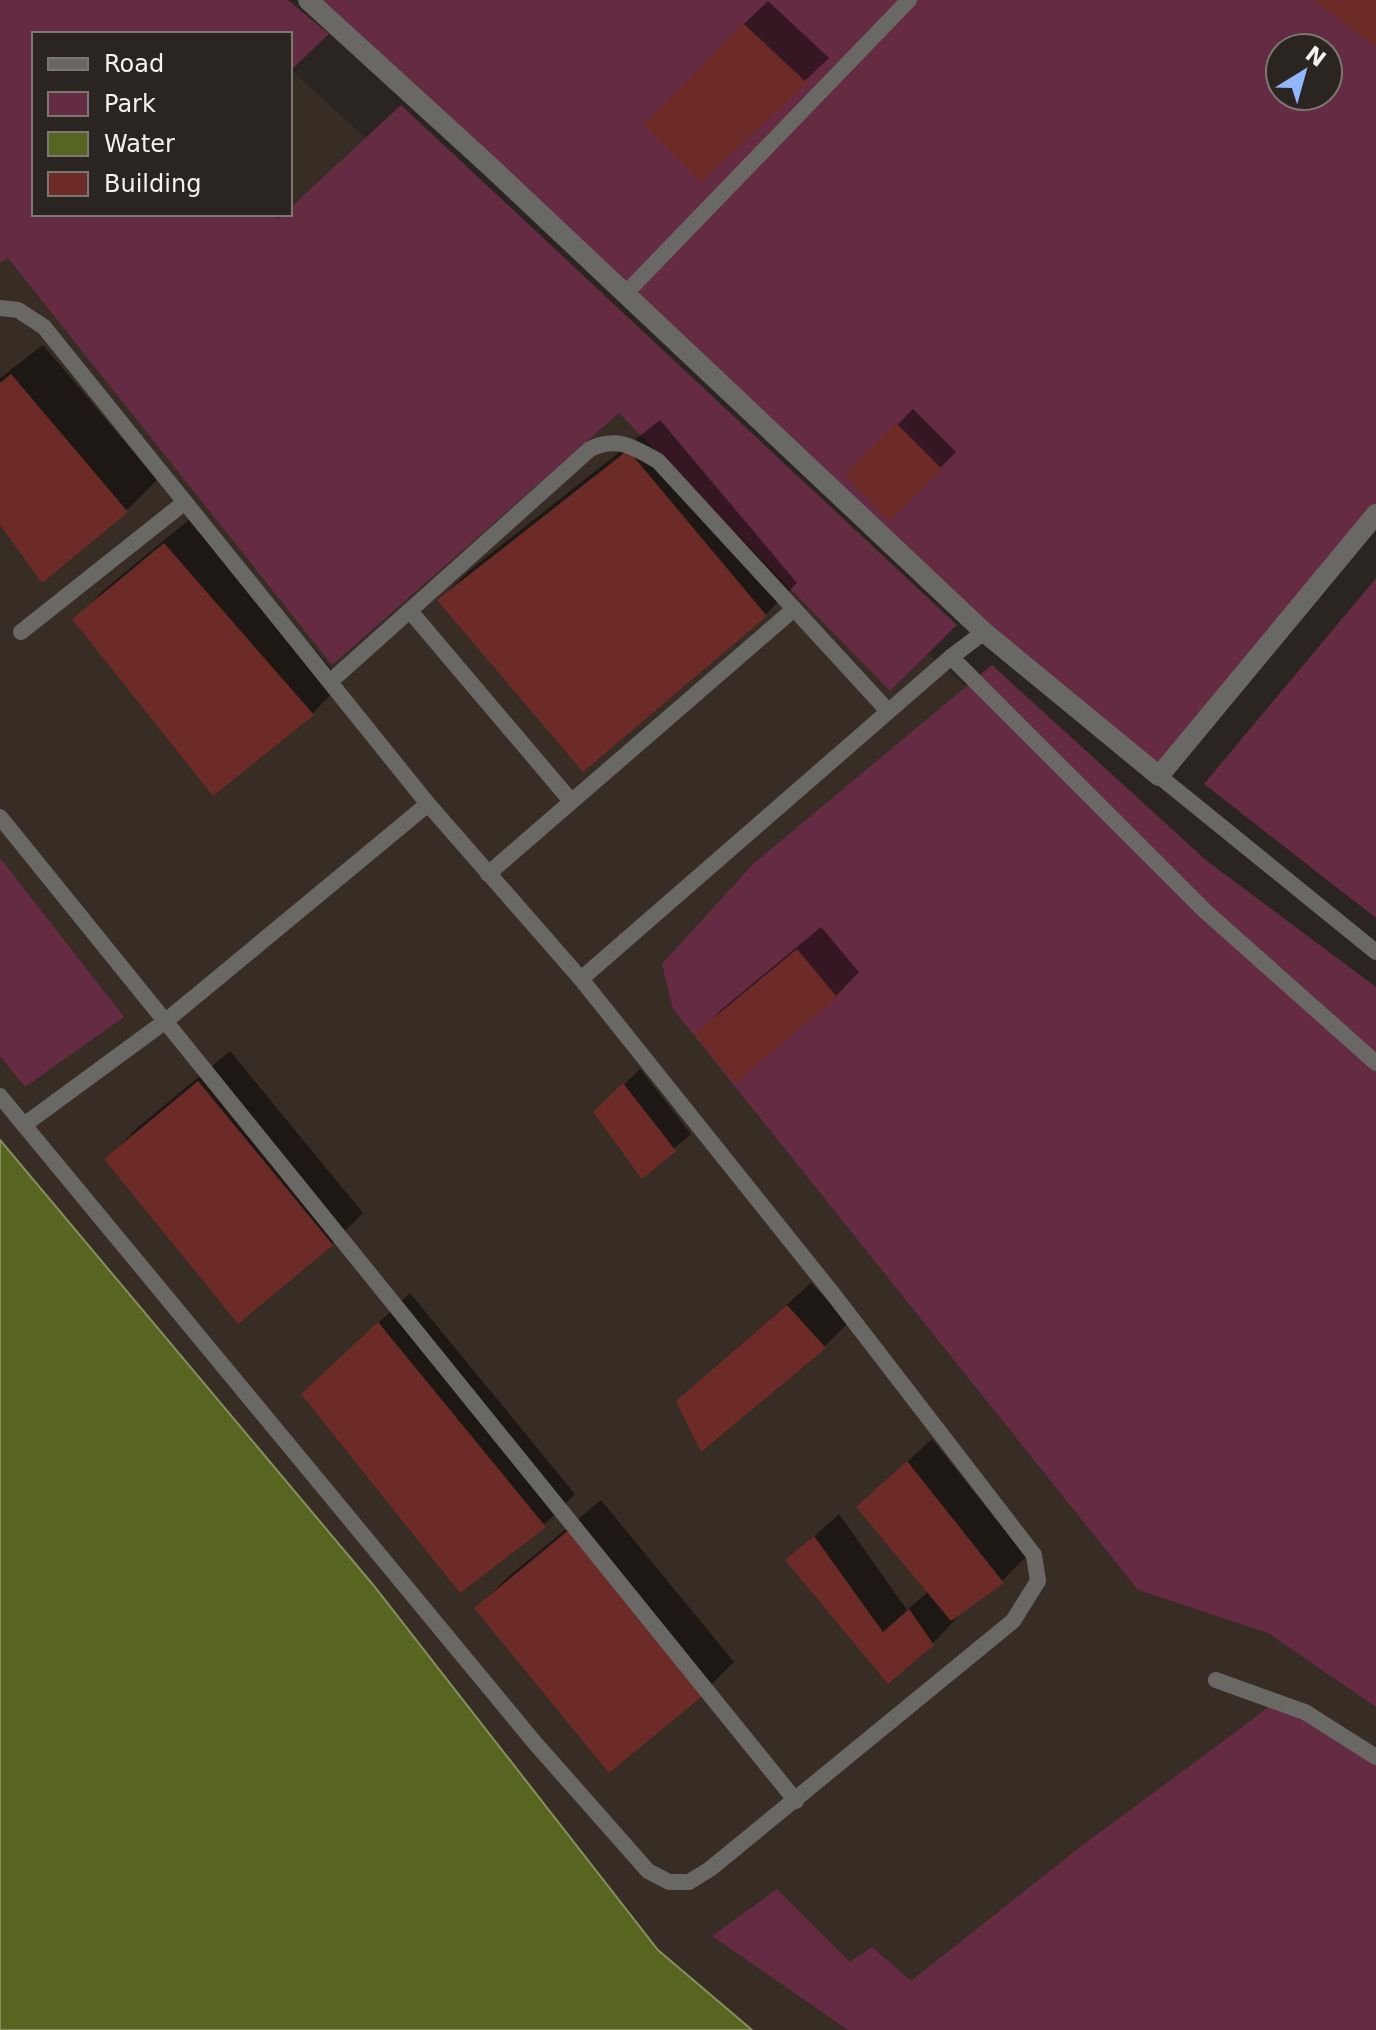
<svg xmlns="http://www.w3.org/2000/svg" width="1376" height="2030" viewBox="0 0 1376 2030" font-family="'DejaVu Sans',sans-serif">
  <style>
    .built { fill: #382d25 }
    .green { fill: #642b43; fill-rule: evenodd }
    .water { fill: #576520; stroke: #868f5e; stroke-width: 2 }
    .shadow { fill: #0007 }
    .building { fill: #6c2b26 }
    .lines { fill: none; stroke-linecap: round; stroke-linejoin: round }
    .lane { stroke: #696865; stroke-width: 16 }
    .street { stroke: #696865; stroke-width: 20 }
  </style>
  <rect width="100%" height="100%" fill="#2b2521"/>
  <path class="built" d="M 0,0 L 34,34 L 34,214 L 290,214 L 290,69 L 941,665 L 1155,846 L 1376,1021 L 1376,2030 L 752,2030 L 658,1950 L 374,1586 L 0,1140 Z"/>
  <g class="green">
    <path d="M 0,0 L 288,0 L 329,34 L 290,71 L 290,34 L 34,34 L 34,214 L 272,214 L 278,219 L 284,214 L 290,214 L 290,208 L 401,105 L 957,625 L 890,691 L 619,413 L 332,665 L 8,258 L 0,263 Z"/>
    <path d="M 306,0 L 1376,0 L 1376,514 L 1159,776 L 984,632 ZM 1280,48 L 1328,48 L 1328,96 L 1280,96 Z"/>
    <path d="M 1376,578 L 1376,918 L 1204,784 Z"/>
    <path d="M 992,665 L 1207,861 L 1376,987 L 1376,1707 L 1268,1633 L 1138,1590 L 673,1009 L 662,964 L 753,864 Z"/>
    <path d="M 0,858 L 124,1017 L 25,1087 L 0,1056 Z"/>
    <path d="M 1281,1698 L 1376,1754 L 1376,2030 L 848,2030 L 712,1936 L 777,1889 L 850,1962 L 872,1947 L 911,1981 L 1075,1851 Z"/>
  </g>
  <path class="water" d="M 0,1140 L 374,1586 L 658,1950 L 752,2030 L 0,2030 Z"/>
  <g class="shadow">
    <path d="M 768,1 L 829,58 L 701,179 L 744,24 Z"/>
    <path d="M 43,345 L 157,480 L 126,511 L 0,522 L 0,378 Z"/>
    <path d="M 913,409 L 956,452 L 889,519 L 848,475 Z"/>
    <path d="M 660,420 L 797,583 L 766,614 L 583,769 L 439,600 L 470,570 Z"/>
    <path d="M 196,514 L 343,682 L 313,713 L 213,793 L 75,619 L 106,588 Z"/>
    <path d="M 821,927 L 859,972 L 836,996 L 697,1034 L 721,1010 Z"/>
    <path d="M 230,1051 L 363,1213 L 332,1244 L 107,1159 L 137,1128 Z"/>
    <path d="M 640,1069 L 691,1134 L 642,1176 L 596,1112 Z"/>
    <path d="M 811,1283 L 849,1322 L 825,1346 L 702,1449 L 679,1401 Z"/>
    <path d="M 410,1293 L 575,1494 L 544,1525 L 303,1394 Z"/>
    <path d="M 932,1439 L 1026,1557 L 1002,1581 L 954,1616 L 956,1619 L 933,1643 L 888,1681 L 788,1560 L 839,1514 L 907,1610 L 929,1591 L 858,1507 Z"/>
    <path d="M 601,1500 L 734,1662 L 703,1693 L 477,1608 L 508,1577 Z"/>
  </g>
  <g class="building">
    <path d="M 1314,0 L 1376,0 L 1376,48 Z"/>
    <path d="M 743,23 L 807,83 L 701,182 L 644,125 Z"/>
    <path d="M 11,374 L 128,512 L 42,583 L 0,525 L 0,383 Z"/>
    <path d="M 896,423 L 942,469 L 889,521 L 845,475 Z"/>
    <path d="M 628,450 L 767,616 L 583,772 L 437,600 Z"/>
    <path d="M 164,543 L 314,715 L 213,796 L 72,619 Z"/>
    <path d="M 797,949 L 837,997 L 735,1083 L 694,1034 Z"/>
    <path d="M 198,1081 L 333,1245 L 238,1324 L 104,1159 Z"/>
    <path d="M 623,1083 L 676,1151 L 642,1179 L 593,1112 Z"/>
    <path d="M 787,1305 L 826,1348 L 701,1452 L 676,1401 Z"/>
    <path d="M 378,1322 L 546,1527 L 460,1593 L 301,1394 Z"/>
    <path d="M 907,1461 L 1004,1583 L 951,1621 L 856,1507 Z"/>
    <path d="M 570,1529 L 705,1694 L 609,1773 L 474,1608 Z"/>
    <path d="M 814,1536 L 883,1632 L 909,1609 L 934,1645 L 888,1684 L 785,1560 Z"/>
  </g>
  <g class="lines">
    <g class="lane">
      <path d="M 624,295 L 909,0"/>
      <path d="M 0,308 L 18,310 L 44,327 L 428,804 L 581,979 L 833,1294 L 1034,1555 L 1038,1581 L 1013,1621 L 710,1869 L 689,1882 L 669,1882 L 648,1871 L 535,1743 L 0,1096"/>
      <path d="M 410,611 L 571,801"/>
      <path d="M 21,632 L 185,502"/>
      <path d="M 951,657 L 1204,910 L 1376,1063"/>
      <path d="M 331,681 L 590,449 C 618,436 633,447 658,461 L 888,711"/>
      <path d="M 1159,776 L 1376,952"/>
      <path d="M 0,817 L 796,1801"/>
      <path d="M 488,874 L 794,609"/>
      <path d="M 581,979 L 951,657 L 984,632"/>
      <path d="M 24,1125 L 167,1020 L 428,804"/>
      <path d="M 1216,1680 L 1305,1712 L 1376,1757"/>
    </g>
    <path class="street" d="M 308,0 L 493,169 L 984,632 L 1159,776 L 1376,514"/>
  </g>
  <rect x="32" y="32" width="260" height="184" fill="#2b2521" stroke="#7c7773" stroke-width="2"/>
  <rect x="48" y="58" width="40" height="12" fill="#696865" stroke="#7c7773" stroke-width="2"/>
  <text x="104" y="72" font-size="24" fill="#f5f1ee">Road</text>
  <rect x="48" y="92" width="40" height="24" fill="#642b43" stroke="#7c7773" stroke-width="2"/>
  <text x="104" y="112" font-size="24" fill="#f5f1ee">Park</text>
  <rect x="48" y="132" width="40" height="24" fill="#576520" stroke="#7c7773" stroke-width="2"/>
  <text x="104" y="152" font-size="24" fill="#f5f1ee">Water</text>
  <rect x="48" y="172" width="40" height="24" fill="#6c2b26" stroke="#7c7773" stroke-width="2"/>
  <text x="104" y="192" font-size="24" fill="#f5f1ee">Building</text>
  <g transform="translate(1304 72) rotate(37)"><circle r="38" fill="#2b2521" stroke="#7c7773" stroke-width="2"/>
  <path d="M0-6L14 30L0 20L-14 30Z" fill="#92b7fd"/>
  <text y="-12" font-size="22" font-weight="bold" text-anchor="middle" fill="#f5f1ee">N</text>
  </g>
</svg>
